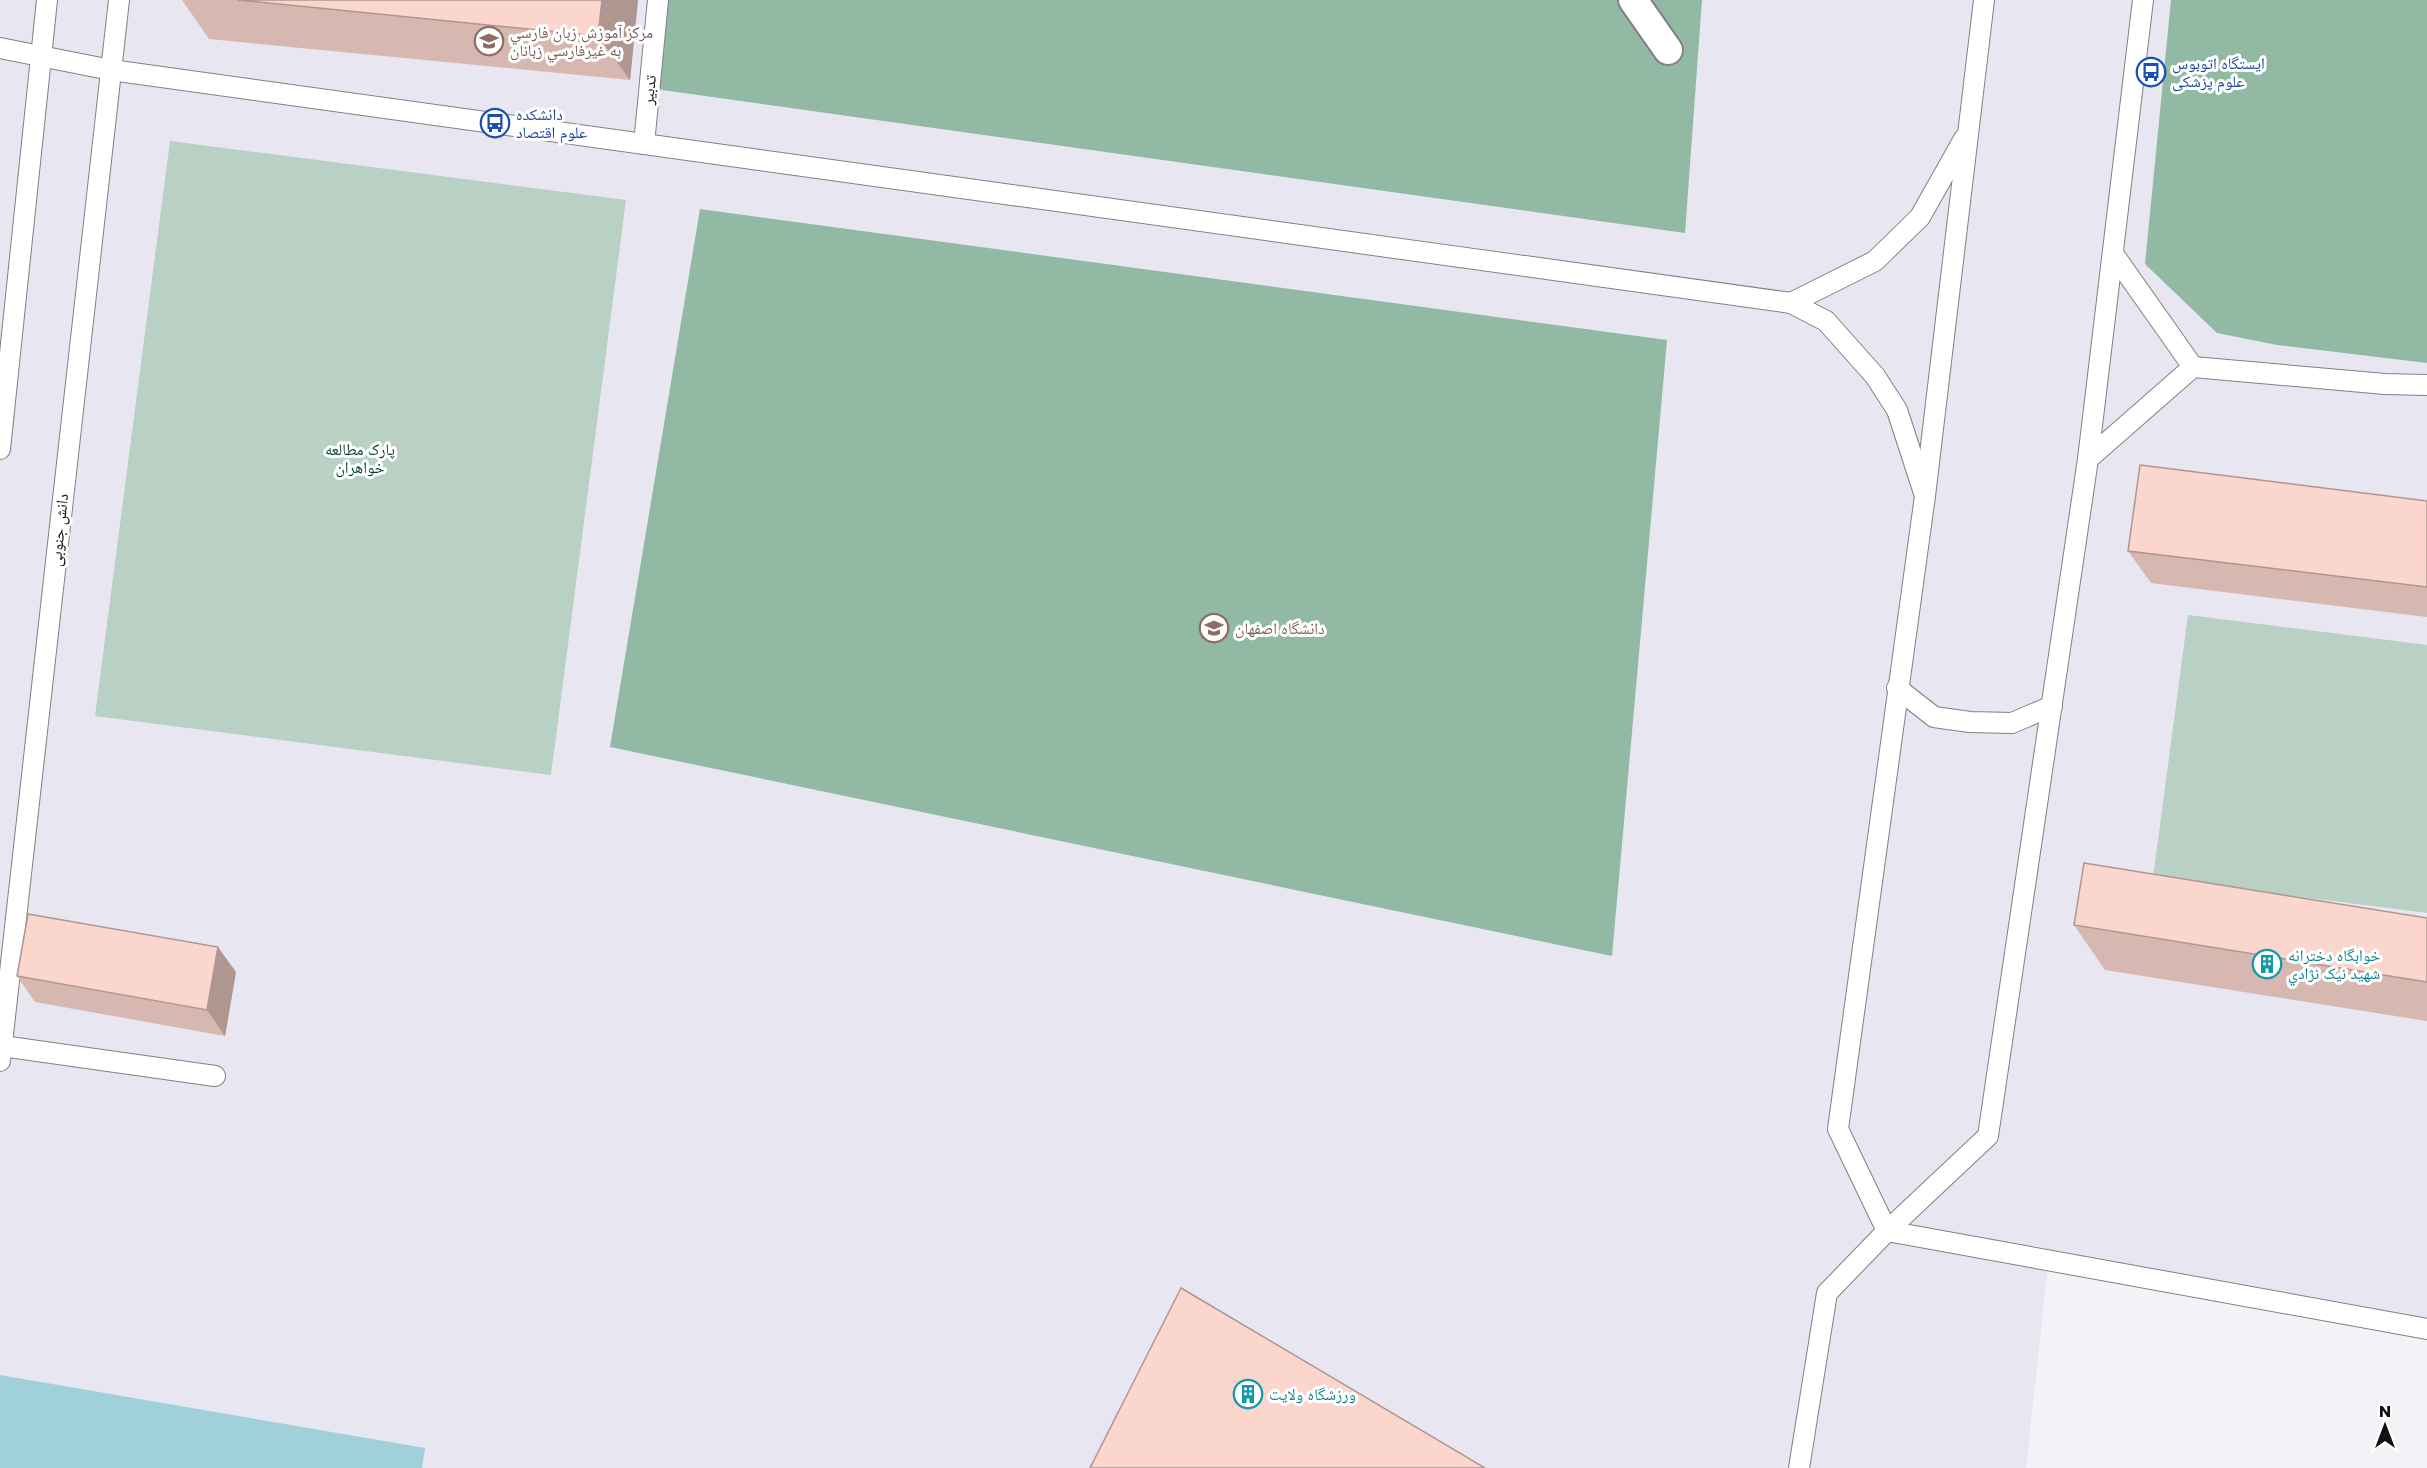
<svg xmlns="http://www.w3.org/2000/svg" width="2427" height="1468" viewBox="0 0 2427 1468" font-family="Poppins,'Noto Naskh Arabic',sans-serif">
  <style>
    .built { fill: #e7e6f1 }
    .green { fill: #b8d1c4 }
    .forest { fill: #91b9a4 }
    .water { fill: #a0d1db }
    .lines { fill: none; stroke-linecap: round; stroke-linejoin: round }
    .service-casing { stroke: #818185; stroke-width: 22 }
    .pedestrian-casing { stroke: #818185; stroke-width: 32 }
    .service { stroke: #fff; stroke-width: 20 }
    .pedestrian { stroke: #fff; stroke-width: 28 }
    .wall { fill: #d7b8b0 }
    .shaded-wall { fill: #af9690 }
    .building { fill: #fad6cd; stroke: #af9690; stroke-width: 1.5 }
    .labels { text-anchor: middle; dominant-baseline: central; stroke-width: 6; stroke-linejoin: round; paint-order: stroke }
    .education-label { font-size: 16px; fill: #785e54; stroke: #fff; text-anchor: start }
    .transit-label { font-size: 16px; fill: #164399; stroke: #fff; text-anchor: start }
    .street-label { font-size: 16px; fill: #111112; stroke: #fff }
    .park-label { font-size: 16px; fill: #053d28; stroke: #fff }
    .culture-label { font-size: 16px; fill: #0d838f; stroke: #fff; text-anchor: start }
  </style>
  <rect width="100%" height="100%" fill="#f3f3f7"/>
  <path class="built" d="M 0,0 L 2427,0 L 2427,1326 L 2049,1257 L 2026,1468 L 0,1468 Z"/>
  <g class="green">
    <path d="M 170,141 L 626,200 L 551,775 L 95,716 Z"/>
    <path d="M 2188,615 L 2427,645 L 2427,913 L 2153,878 Z"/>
  </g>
  <g class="forest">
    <path d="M 657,0 L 1702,0 L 1685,233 L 648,88 Z"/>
    <path d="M 2171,0 L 2427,0 L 2427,363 L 2277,345 L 2217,333 L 2145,264 Z"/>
    <path d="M 700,209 L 1667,340 L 1612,956 L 610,747 Z"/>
  </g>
  <path class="water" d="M 0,1375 L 425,1448 L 422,1468 L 0,1468 Z"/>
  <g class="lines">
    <g class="service-casing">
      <g id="service">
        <path d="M 0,48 L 111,70 L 1791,303 L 1826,321 L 1875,376 L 1897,410 L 1925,496"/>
        <path d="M 644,144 L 658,0"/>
        <path d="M 2114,255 L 2193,367"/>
        <path d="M 1791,303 L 1875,261 L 1920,217 L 1964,139"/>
        <path d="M 0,449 L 47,0"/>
        <path d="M 2088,459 L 2193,367 L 2385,384 L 2427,385"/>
        <path d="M 1897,688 L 1934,717 L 1970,722 L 2012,723 L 2052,706"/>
        <path d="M 2,1046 L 215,1076"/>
        <path d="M 0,1061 L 119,0"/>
        <path d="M 1887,1231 L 1838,1129 L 1925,496 L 1984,0"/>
        <path d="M 1887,1231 L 2427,1329"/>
        <path d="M 1799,1468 L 1827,1293 L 1887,1231 L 1988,1136 L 2088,459 L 2143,0"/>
      </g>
    </g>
    <g class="pedestrian-casing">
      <path id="pedestrian" d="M 1633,0 L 1668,50"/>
    </g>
    <use href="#service" class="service"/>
    <use href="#pedestrian" class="pedestrian"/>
  </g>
  <g class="wall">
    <path d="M 182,0 L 638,0 L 630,80 L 209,39 Z"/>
    <path d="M 2427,501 L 2427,617 L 2151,583 L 2128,551 Z"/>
    <path d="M 2427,918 L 2427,1021 L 2105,970 L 2074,925 Z"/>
    <path d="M 236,972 L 225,1036 L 35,1002 L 17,976 Z"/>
  </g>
  <g class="shaded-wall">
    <path d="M 602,0 L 638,0 L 630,80 L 598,36 Z"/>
    <path d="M 218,947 L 236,972 L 225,1036 L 207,1010 Z"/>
  </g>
  <g class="building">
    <path d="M 238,0 L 602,0 L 598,36 Z"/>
    <path d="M 2140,465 L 2427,501 L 2427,587 L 2128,551 Z"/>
    <path d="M 2084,863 L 2427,918 L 2427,982 L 2074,925 Z"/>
    <path d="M 28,914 L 218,947 L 207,1010 L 17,976 Z"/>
    <path d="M 1181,1288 L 1485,1468 L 1090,1468 Z"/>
  </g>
  <defs>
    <g id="university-ring" transform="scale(1.5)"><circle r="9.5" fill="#fff" stroke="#8d6e63" stroke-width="1.5"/><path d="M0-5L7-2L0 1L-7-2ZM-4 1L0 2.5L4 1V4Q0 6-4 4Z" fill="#8d6e63"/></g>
    <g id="bus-ring" transform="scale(1.5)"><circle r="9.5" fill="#fff" stroke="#1a4fb4" stroke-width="1.5"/><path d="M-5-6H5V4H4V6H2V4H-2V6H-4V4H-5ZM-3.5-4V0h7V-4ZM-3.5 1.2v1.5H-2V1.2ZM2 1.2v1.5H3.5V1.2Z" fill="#1a4fb4"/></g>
    <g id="building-ring" transform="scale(1.5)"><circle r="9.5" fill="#fff" stroke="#0f9aa8" stroke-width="1.5"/><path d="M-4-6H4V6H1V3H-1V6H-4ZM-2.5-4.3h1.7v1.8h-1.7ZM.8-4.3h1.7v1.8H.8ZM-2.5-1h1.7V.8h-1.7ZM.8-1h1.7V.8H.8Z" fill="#0f9aa8"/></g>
  </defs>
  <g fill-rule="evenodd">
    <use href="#university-ring" x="489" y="41"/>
    <use href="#bus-ring" x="2151" y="72"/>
    <use href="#bus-ring" x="495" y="123"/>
    <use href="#university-ring" x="1214" y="628"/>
    <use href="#building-ring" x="2267" y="964"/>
    <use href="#building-ring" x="1248" y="1394"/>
  </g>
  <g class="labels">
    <g class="education-label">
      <text x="510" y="32">مرکز آموزش زبان فارسي<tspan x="510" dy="18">به غيرفارسي زبانان</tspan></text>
      <text x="1235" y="628">دانشگاه اصفهان</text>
    </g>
    <g class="transit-label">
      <text x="2172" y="63">ایستگاه اتوبوس<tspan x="2172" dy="18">علوم پزشکی</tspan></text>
      <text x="516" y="114">دانشکده<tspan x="516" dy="18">علوم اقتصاد</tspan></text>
    </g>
    <g class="street-label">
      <text transform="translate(649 90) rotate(-84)">تدبیر</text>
      <text transform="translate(59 530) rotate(-84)">دانش جنوبی</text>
    </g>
    <g class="park-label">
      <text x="360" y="449">پارک مطالعه<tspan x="360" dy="18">خواهران</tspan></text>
    </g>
    <g class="culture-label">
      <text x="2288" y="955">خوابگاه دخترانه<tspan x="2288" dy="18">شهيد نيک نژادي</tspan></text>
      <text x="1269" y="1394">ورزشگاه ولایت</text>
    </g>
  </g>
  <g transform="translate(2385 1426)" stroke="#ffffff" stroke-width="4.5" paint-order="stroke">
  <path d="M0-4.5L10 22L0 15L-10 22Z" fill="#111112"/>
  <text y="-9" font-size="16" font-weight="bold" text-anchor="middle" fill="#111112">N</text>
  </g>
</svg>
